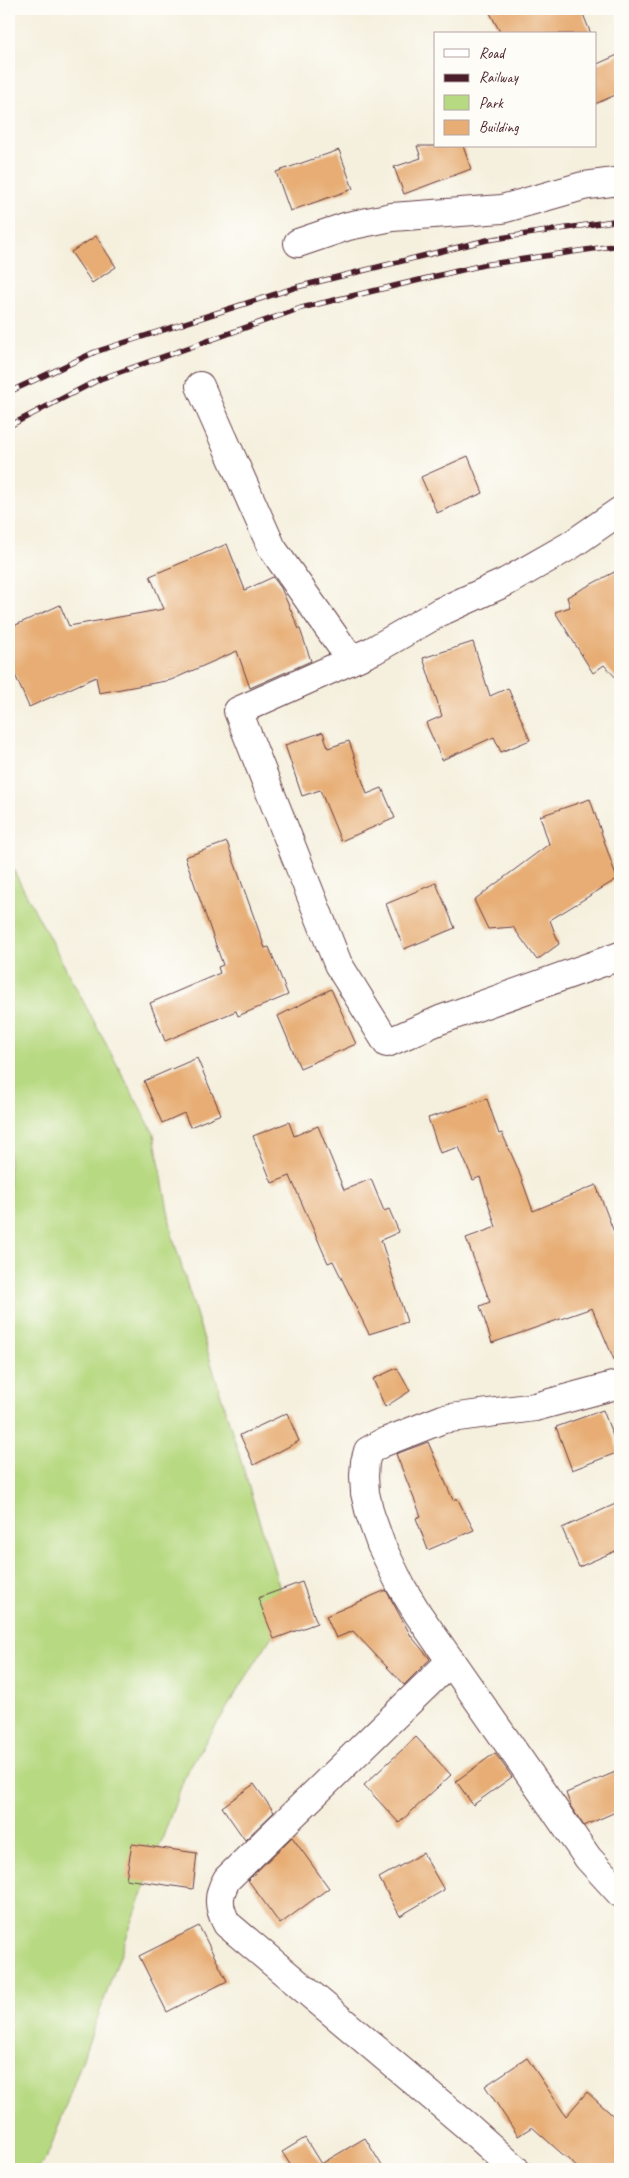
<svg xmlns="http://www.w3.org/2000/svg" width="629" height="2178" viewBox="0 0 629 2178" font-family="Caveat,sans-serif">
  <style>
    .green { fill: #b7d981; stroke: #807c56 }
    .building { fill: #e7ad75 }
    .lines { fill: none; stroke-linecap: round; stroke-linejoin: round }
    .minor-casing { stroke: #643e46; stroke-width: 30 }
    .minor { stroke: #fff; stroke-width: 28 }
    .rail-casing { stroke: #4a1f2b; stroke-width: 5.5 }
    .rail { stroke: #fdfcf7; stroke-width: 4; stroke-dasharray: 11; stroke-linecap: butt }
  </style>
  <rect width="100%" height="100%" fill="#fdfcf7"/>
  <filter id="ink" filterUnits="userSpaceOnUse"><feTurbulence type="fractalNoise" baseFrequency=".02" numOctaves="2"/><feDisplacementMap in="SourceGraphic" scale="10" xChannelSelector="R" yChannelSelector="G"/><feConvolveMatrix kernelMatrix="1 2 1 2 8 2 1 2 1" color-interpolation-filters="sRGB"/></filter>
  <filter id="wash" filterUnits="userSpaceOnUse"><feTurbulence type="fractalNoise" baseFrequency=".0096" numOctaves="4" result="noise"/><feDisplacementMap in="SourceGraphic" scale="20" xChannelSelector="R" yChannelSelector="G"/><feGaussianBlur stdDeviation="1.12" result="paint"/><feColorMatrix in="noise" values="0 0 0 0 0 0 0 0 0 0 0 0 0 0 0 0 0 1.4 0 .05"/><feComposite in="paint" operator="in"/></filter>
  <g filter="url(#wash)">
    <rect width="100%" height="100%" fill="#f5f0de"/>
    <path class="green" d="M 9,862 L 154,1134 L 173,1238 L 287,1612 L 186,1773 L 49,2152 L 39,2169 L 9,2169 Z"/>
    <g id="blocks">
      <g class="building">
        <path d="M 488,9 L 581,9 L 591,34 L 501,34 Z"/>
        <path d="M 620,54 L 620,93 L 595,104 L 595,65 Z"/>
        <path d="M 417,146 L 463,146 L 471,169 L 404,194 L 394,167 L 421,158 Z"/>
        <path d="M 339,150 L 353,189 L 290,211 L 276,172 Z"/>
        <path d="M 96,236 L 116,267 L 92,283 L 71,252 Z"/>
        <path d="M 468,456 L 483,493 L 437,513 L 421,477 Z"/>
        <path d="M 227,544 L 245,590 L 273,577 L 281,588 L 299,629 L 300,629 L 311,661 L 250,688 L 237,651 L 171,680 L 99,693 L 96,677 L 29,707 L 9,661 L 9,628 L 60,605 L 69,626 L 164,609 L 150,576 Z"/>
        <path d="M 620,569 L 620,682 L 604,665 L 593,673 L 555,612 L 570,607 L 567,597 Z"/>
        <path d="M 473,642 L 490,696 L 508,688 L 530,740 L 501,752 L 494,737 L 442,760 L 426,723 L 442,716 L 423,658 Z"/>
        <path d="M 323,732 L 328,748 L 349,741 L 367,794 L 382,788 L 395,818 L 341,841 L 320,790 L 302,796 L 285,745 Z"/>
        <path d="M 590,799 L 617,879 L 550,920 L 559,944 L 537,960 L 513,927 L 488,929 L 474,900 L 549,844 L 540,816 Z"/>
        <path d="M 227,842 L 265,948 L 269,947 L 288,995 L 238,1016 L 236,1011 L 165,1041 L 150,1003 L 220,973 L 218,967 L 223,965 L 185,857 Z"/>
        <path d="M 436,883 L 455,928 L 404,949 L 386,904 Z"/>
        <path d="M 331,989 L 356,1044 L 300,1068 L 278,1016 Z"/>
        <path d="M 197,1058 L 221,1114 L 190,1127 L 184,1113 L 162,1123 L 144,1081 Z"/>
        <path d="M 487,1099 L 499,1134 L 502,1133 L 518,1169 L 533,1211 L 596,1185 L 620,1248 L 620,1369 L 618,1369 L 592,1308 L 492,1343 L 480,1306 L 490,1302 L 466,1238 L 496,1227 L 480,1177 L 473,1180 L 459,1147 L 440,1153 L 428,1118 Z"/>
        <path d="M 289,1122 L 294,1136 L 318,1126 L 344,1190 L 371,1179 L 384,1211 L 389,1209 L 399,1232 L 381,1240 L 407,1322 L 369,1334 L 333,1261 L 328,1263 L 290,1176 L 272,1183 L 253,1136 Z"/>
        <path d="M 397,1368 L 410,1391 L 385,1407 L 373,1379 Z"/>
        <path d="M 603,1410 L 619,1452 L 572,1470 L 556,1427 Z"/>
        <path d="M 287,1413 L 299,1441 L 254,1465 L 240,1435 Z"/>
        <path d="M 428,1442 L 453,1500 L 457,1498 L 474,1530 L 428,1550 L 416,1518 L 421,1516 L 396,1454 Z"/>
        <path d="M 620,1502 L 620,1549 L 579,1567 L 562,1528 Z"/>
        <path d="M 302,1582 L 317,1623 L 274,1639 L 258,1598 Z"/>
        <path d="M 386,1590 L 411,1636 L 430,1659 L 404,1685 L 353,1631 L 336,1638 L 326,1616 Z"/>
        <path d="M 416,1737 L 451,1775 L 399,1823 L 364,1785 Z"/>
        <path d="M 495,1753 L 512,1777 L 473,1805 L 456,1781 Z"/>
        <path d="M 620,1770 L 620,1810 L 584,1826 L 571,1807 L 566,1793 Z"/>
        <path d="M 254,1784 L 274,1812 L 245,1840 L 222,1807 Z"/>
        <path d="M 292,1837 L 329,1888 L 280,1924 L 248,1880 Z"/>
        <path d="M 132,1844 L 197,1853 L 193,1889 L 126,1879 Z"/>
        <path d="M 423,1853 L 444,1890 L 400,1916 L 379,1878 Z"/>
        <path d="M 199,1926 L 227,1981 L 167,2012 L 139,1956 Z"/>
        <path d="M 527,2058 L 566,2116 L 587,2092 L 620,2122 L 620,2169 L 579,2169 L 532,2127 L 518,2136 L 485,2086 Z"/>
        <path d="M 305,2138 L 321,2164 L 365,2138 L 384,2169 L 293,2169 L 282,2152 Z"/>
      </g>
    </g>
  </g>
  <g filter="url(#ink)">
    <use href="#blocks" fill-opacity="0" stroke="#643e46" stroke-width="1"/>
    <g class="lines">
      <g class="minor-casing">
        <g id="minor">
          <path d="M 298,243 L 348,226 L 392,217 L 502,209 L 583,186 L 620,181"/>
          <path d="M 200,386 L 272,548 L 351,660"/>
          <path d="M 620,511 L 571,545 L 506,582 L 440,612 L 374,650 L 238,711 L 338,964 L 387,1043 L 440,1020 L 620,956"/>
          <path d="M 620,1384 L 535,1407 L 443,1419 L 382,1443 L 368,1451 L 365,1462 L 364,1476 L 365,1493 L 370,1514 L 381,1545 L 401,1586 L 418,1614 L 588,1858 L 620,1893"/>
          <path d="M 451,1661 L 227,1879 C 217,1896 218,1907 227,1924 L 466,2125 L 515,2169"/>
        </g>
      </g>
      <use href="#minor" class="minor"/>
      <g class="rail-casing">
        <g id="rail">
          <path d="M 9,392 L 95,352 L 297,287 L 487,240 L 620,220"/>
          <path d="M 9,426 L 100,379 L 301,308 L 483,265 L 620,245"/>
        </g>
      </g>
      <use href="#rail" class="rail"/>
    </g>
  </g>
  <rect width="629" height="2178" fill="none" stroke="#fdfcf7" stroke-width="30"/>
  <rect x="434" y="32" width="162" height="115" fill="#fdfcf7" stroke="#b5a4a5"/>
  <rect x="444" y="49" width="25" height="8" fill="#ffffff" stroke="#b5a4a5"/>
  <text x="479" y="58" font-size="15" fill="#4a1f2b">Road</text>
  <rect x="444" y="74" width="25" height="8" fill="#4a1f2b" stroke="#b5a4a5"/>
  <text x="479" y="82" font-size="15" fill="#4a1f2b">Railway</text>
  <rect x="444" y="95" width="25" height="15" fill="#b7d981" stroke="#b5a4a5"/>
  <text x="479" y="108" font-size="15" fill="#4a1f2b">Park</text>
  <rect x="444" y="120" width="25" height="15" fill="#e7ad75" stroke="#b5a4a5"/>
  <text x="479" y="132" font-size="15" fill="#4a1f2b">Building</text>
</svg>
